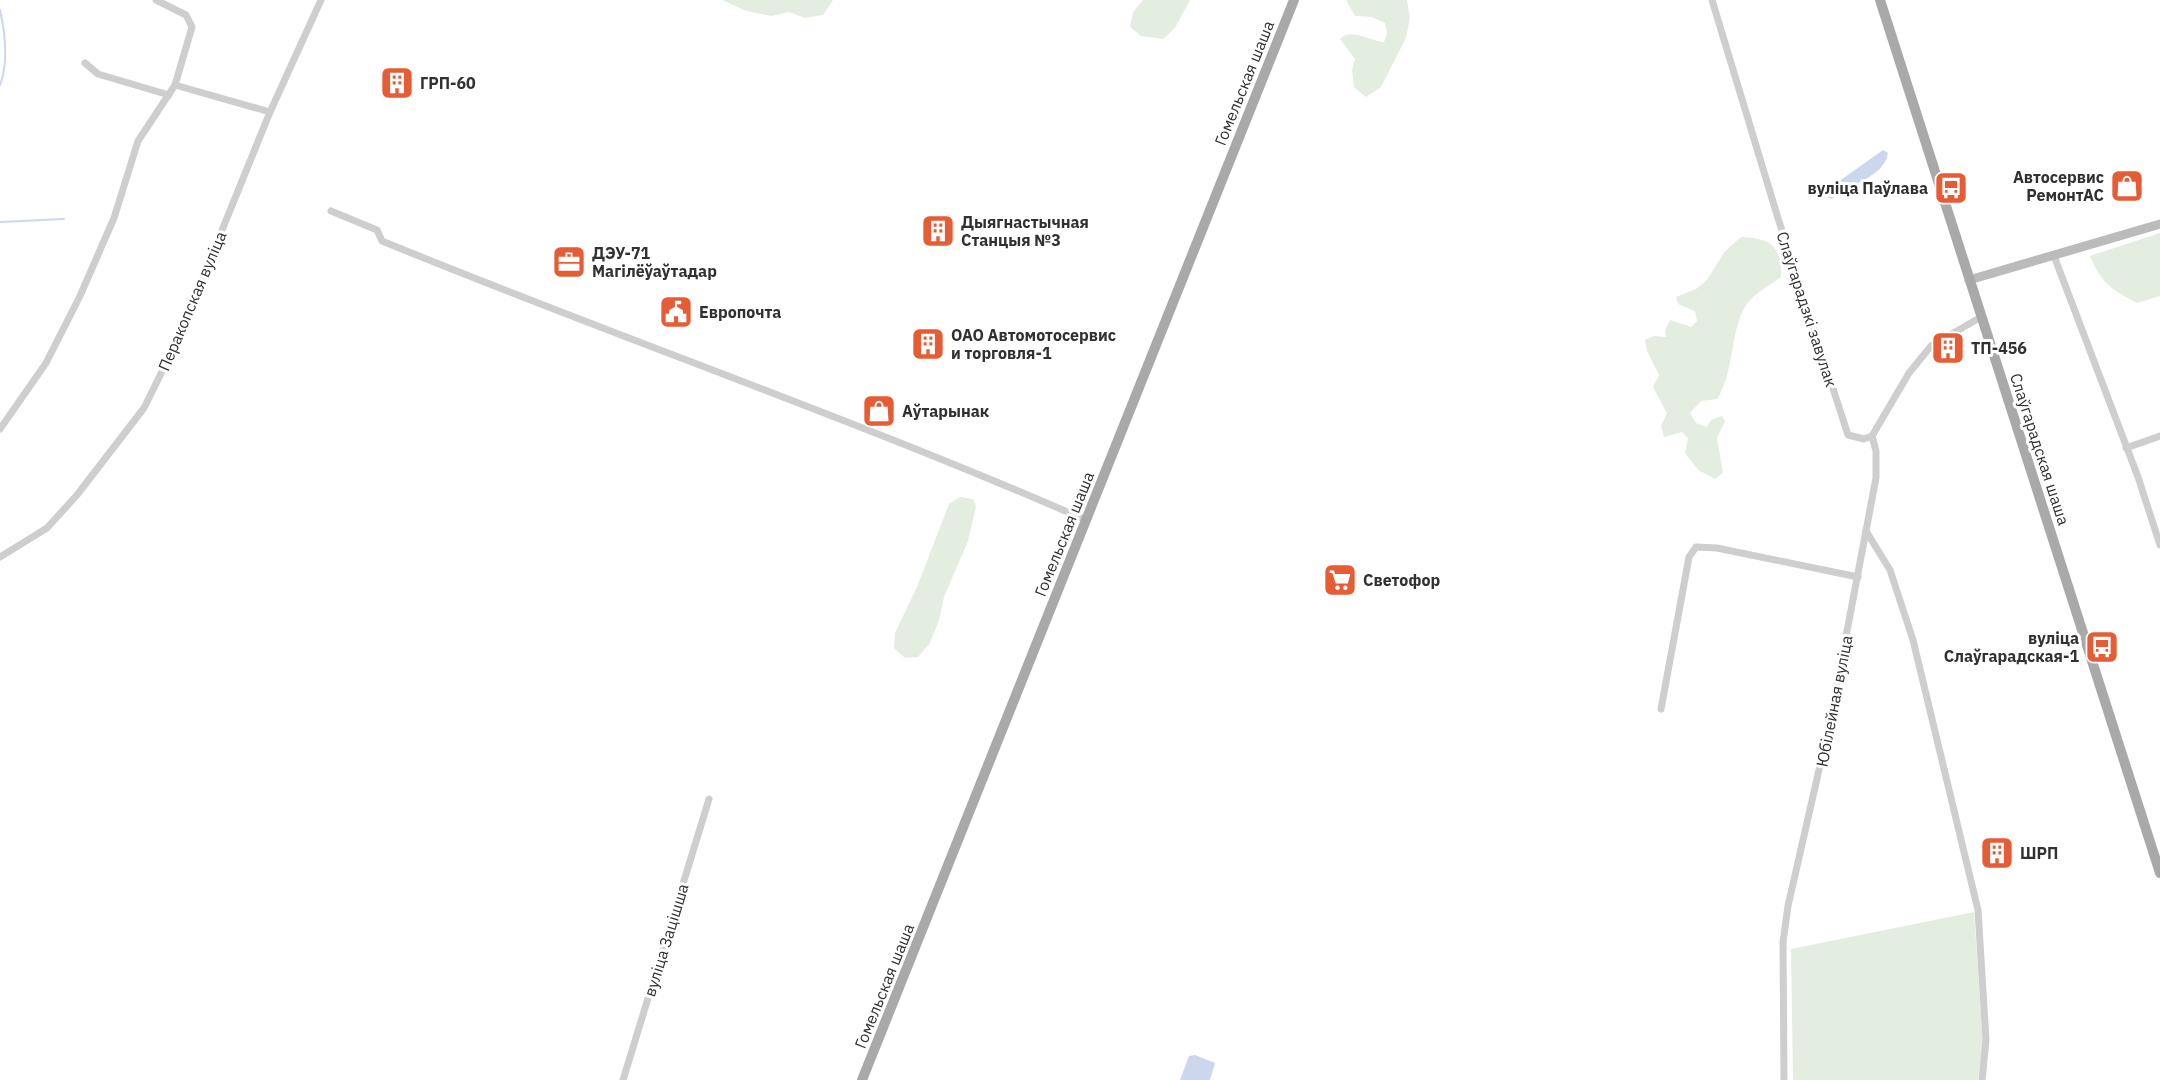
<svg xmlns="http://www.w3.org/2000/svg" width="2160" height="1080" viewBox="0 0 2160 1080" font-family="'IBM Plex Sans',sans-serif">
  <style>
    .green { fill: #e3eee0 }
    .water { fill: #ccd7ed }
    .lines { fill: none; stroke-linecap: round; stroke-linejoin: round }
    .stream { stroke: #ccd7ed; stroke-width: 2 }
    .street { stroke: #cecece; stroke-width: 7 }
    .secondary { stroke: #bbb; stroke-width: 9 }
    .primary { stroke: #a9a9a9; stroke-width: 10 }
    .labels { text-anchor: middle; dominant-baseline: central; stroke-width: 6; stroke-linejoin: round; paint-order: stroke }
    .poi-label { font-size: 16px; font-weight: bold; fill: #313131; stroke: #fff; text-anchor: start }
    .street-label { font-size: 16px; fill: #313131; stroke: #fff }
  </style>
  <rect width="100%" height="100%" fill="#fff"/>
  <g class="green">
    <path d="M 722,0 L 833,0 L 823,15 L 805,18 L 789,12 L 771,16 L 746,11 Z"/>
    <path d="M 1143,0 L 1190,0 L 1175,28 L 1163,39 L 1141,36 L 1130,27 L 1133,12 Z"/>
    <path d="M 1346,0 L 1407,0 L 1410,18 L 1406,38 L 1381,87 L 1366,97 L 1354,87 L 1352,70 L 1355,59 L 1340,39 C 1351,27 1369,41 1384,42 L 1387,34 L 1385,23 L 1372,17 L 1355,16 Z"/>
    <path d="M 2160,233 L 2160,296 L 2137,303 C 2112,290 2101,283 2090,256 Z"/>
    <path d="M 1741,237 C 1771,238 1782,246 1781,277 C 1772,284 1759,291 1751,299 C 1729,322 1736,371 1717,399 L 1701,401 L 1690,413 L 1696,423 L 1707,427 L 1711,420 L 1722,416 L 1725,421 L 1717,438 L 1723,473 L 1715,479 L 1698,470 L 1685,453 L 1688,438 L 1682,432 L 1664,437 L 1661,426 L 1667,413 L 1653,387 L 1659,375 L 1647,351 L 1645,340 L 1654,336 L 1666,337 L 1665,330 L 1670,320 L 1691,327 L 1697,321 L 1695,311 L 1678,304 L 1676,297 L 1696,289 L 1707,280 L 1725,251 Z"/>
    <path d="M 960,497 L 973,499 L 976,506 L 968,541 L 944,597 L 939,620 L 930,643 L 918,657 L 905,658 L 894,648 L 895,633 L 917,587 L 949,504 Z"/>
    <path d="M 1974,912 L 1983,1043 L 1978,1080 L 1793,1080 L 1791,949 Z"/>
  </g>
  <g class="water">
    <path d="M 1883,150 L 1888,153 C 1884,178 1848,184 1832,199 L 1827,197 L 1824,192 Z"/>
    <path d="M 1195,1055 L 1215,1063 L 1210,1080 L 1180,1080 L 1189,1056 Z"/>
  </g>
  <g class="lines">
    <g class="stream">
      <path d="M 0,10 C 5,33 9,62 0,85"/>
      <path d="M 0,222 L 64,219"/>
    </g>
    <g class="street">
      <path d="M 1712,0 L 1777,215 L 1848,435 L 1864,439 L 1872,436 L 1909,373 L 1931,346 L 1981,317"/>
      <path d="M 85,63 L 98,74 L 169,95"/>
      <path d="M 175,85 L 270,112"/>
      <path d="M 331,211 L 377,230 L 382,241 C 616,337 855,419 1086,520"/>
      <path d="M 2054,256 L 2138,477 L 2160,545"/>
      <path d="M 0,429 L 46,363 L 80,296 L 114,218 L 138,141 L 175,85 L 192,27 L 186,15 L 156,0"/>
      <path d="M 2126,448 L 2160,436"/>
      <path d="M 1866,531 L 1890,570 L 1913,640 L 1978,910 L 1986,1040 L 1982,1080"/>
      <path d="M 0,557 L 47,528 L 77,495 L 144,408 L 177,341 L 270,112 L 321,0"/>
      <path d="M 1661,709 L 1689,557 L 1696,547 L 1717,548 L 1858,577"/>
      <path d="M 623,1080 L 709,799"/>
      <path d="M 1784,1080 L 1783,942 L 1788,906 L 1829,726 L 1876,478 L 1876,451 L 1872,436"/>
    </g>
    <path class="secondary" d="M 1969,280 L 2160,224"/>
    <g class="primary">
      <path d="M 1880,0 L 2160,873"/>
      <path d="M 862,1080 L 1294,0"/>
    </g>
  </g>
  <defs>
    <g id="building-square" transform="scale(1.725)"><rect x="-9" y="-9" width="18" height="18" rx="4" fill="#e65d35" stroke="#fff"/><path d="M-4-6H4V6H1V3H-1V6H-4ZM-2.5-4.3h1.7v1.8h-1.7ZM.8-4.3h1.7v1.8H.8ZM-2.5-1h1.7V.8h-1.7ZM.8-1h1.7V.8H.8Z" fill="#fff"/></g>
    <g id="shop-square" transform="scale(1.725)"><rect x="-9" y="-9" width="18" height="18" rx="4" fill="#e65d35" stroke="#fff"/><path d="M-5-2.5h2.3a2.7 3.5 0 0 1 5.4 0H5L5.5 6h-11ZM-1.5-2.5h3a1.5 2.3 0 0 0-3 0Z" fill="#fff"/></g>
    <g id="bus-square" transform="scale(1.725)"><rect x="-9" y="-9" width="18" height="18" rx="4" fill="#e65d35" stroke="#fff"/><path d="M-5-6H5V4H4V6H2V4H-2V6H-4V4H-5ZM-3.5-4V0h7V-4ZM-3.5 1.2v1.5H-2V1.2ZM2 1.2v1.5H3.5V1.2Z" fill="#fff"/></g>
    <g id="office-square" transform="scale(1.725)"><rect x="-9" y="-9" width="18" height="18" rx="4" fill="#e65d35" stroke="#fff"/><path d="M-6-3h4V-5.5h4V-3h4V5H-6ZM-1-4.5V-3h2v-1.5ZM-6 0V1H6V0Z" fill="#fff"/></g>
    <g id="civic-square" transform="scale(1.725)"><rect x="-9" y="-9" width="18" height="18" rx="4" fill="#e65d35" stroke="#fff"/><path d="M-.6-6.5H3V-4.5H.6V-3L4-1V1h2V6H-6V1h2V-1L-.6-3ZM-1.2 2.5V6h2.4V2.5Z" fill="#fff"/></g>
    <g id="supermarket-square" transform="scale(1.725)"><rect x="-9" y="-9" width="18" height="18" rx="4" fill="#e65d35" stroke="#fff"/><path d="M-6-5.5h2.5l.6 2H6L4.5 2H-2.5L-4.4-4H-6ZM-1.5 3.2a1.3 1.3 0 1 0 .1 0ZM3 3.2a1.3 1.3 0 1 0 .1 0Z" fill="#fff"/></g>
  </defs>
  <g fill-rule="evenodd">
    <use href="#building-square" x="397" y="83"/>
    <use href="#shop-square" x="2127" y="186"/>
    <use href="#bus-square" x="1951" y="188"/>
    <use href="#building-square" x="938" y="231"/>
    <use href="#office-square" x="569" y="262"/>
    <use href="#civic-square" x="676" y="312"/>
    <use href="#building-square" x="928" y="344"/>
    <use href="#building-square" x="1948" y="348"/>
    <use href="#shop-square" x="879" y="411"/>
    <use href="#supermarket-square" x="1340" y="580"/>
    <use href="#bus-square" x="2102" y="647"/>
    <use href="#building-square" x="1997" y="853"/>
  </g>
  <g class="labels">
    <g class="poi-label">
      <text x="420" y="83">ГРП-60</text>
      <text x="2104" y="177" text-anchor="end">Автосервис<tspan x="2104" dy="18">РемонтАС</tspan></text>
      <text x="1928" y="188" text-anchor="end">вуліца Паўлава</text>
      <text x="961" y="222">Дыягнастычная<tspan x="961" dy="18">Станцыя №3</tspan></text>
      <text x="592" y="253">ДЭУ-71<tspan x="592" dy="18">Магілёўаўтадар</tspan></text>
      <text x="699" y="312">Европочта</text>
      <text x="951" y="335">ОАО Автомотосервис<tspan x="951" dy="18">и торговля-1</tspan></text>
      <text x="1971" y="348">ТП-456</text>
      <text x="902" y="411">Аўтарынак</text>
      <text x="1363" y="580">Светофор</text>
      <text x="2079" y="638" text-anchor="end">вуліца<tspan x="2079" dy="18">Слаўгарадская-1</tspan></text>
      <text x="2020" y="853">ШРП</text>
    </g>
    <g class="street-label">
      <text transform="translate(1244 83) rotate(-68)">Гомельская шаша</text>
      <text transform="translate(192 301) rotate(-67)">Перакопская вуліца</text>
      <text transform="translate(1807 309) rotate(72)">Слаўгарадзкі завулак</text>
      <text transform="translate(2040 449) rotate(72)">Слаўгарадская шаша</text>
      <text transform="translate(1064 534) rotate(-68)">Гомельская шаша</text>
      <text transform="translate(1834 701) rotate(-79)">Юбілейная вуліца</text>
      <text transform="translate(666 940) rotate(-73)">вуліца Зацішша</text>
      <text transform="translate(884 986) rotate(-68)">Гомельская шаша</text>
    </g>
  </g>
</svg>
